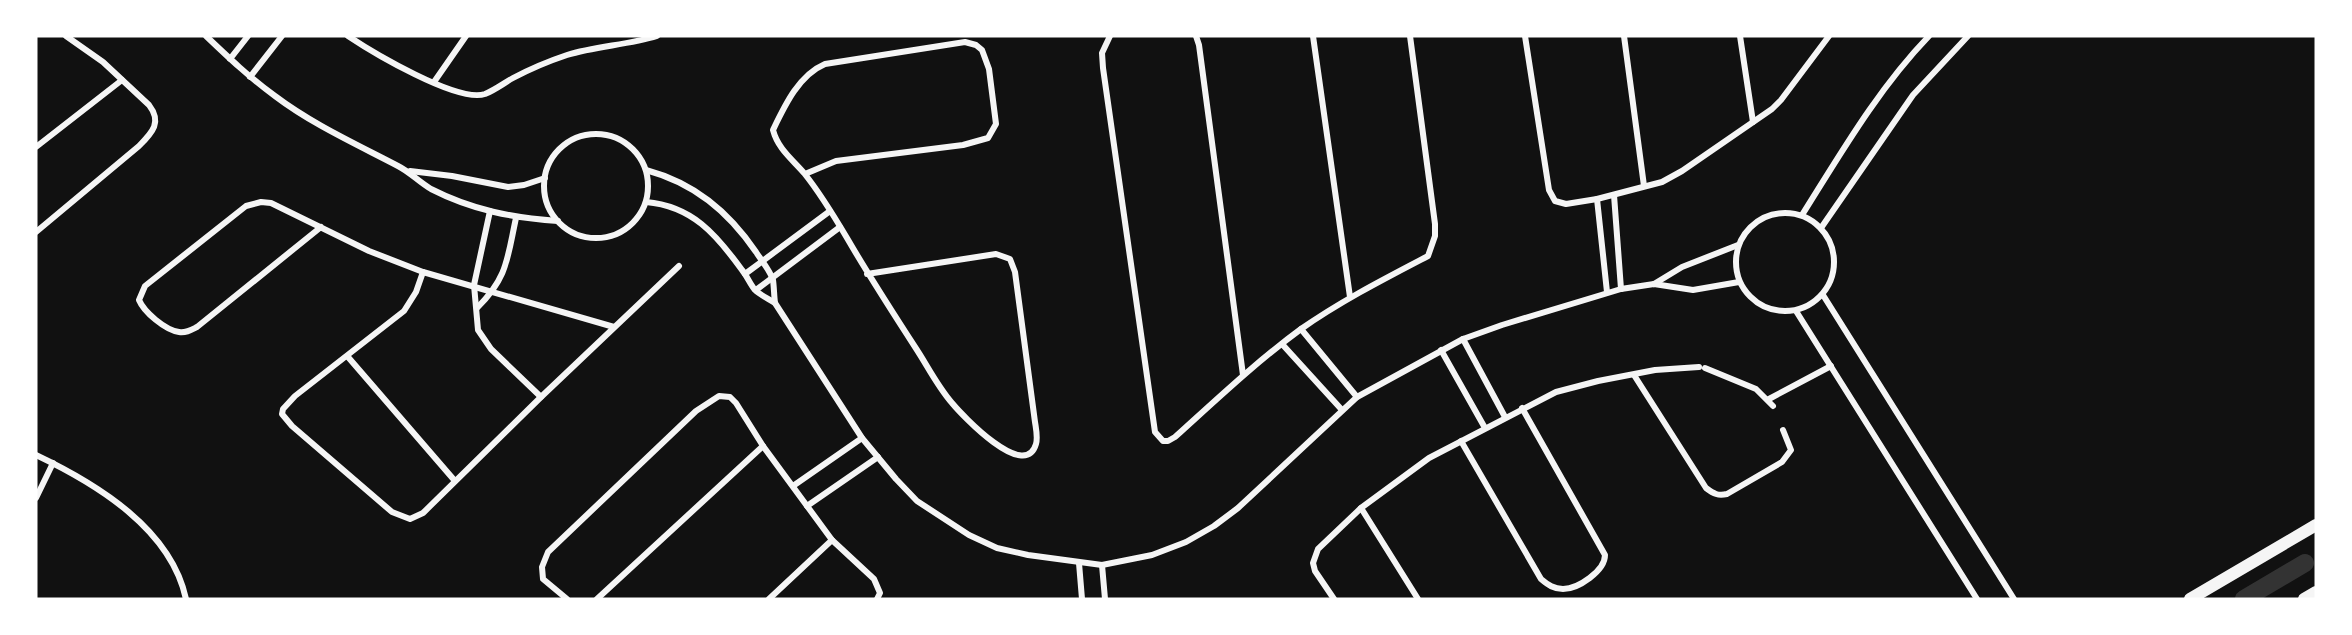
<svg xmlns="http://www.w3.org/2000/svg" width="2352" height="635" viewBox="0 0 2352 635" font-family="Inter,sans-serif">
  <style>
    .lines { fill: none; stroke-linecap: round; stroke-linejoin: round }
    .canal { stroke: #333; stroke-width: 18 }
    .minor { stroke: #f5f5f5; stroke-width: 6 }
    .secondary { stroke: #f5f5f5; stroke-width: 12 }
  </style>
  <rect width="100%" height="100%" fill="#111"/>
  <g class="lines">
    <path class="canal" d="M 2244,599 L 2305,563"/>
    <g class="minor">
      <path d="M 206,36 C 228,57 250,78 275,96 C 312,124 356,144 398,166 C 410,172 419,182 431,189 C 472,210 513,218 558,221"/>
      <path d="M 348,36 C 372,52 457,103 485,94 C 495,90 504,83 513,78 C 530,69 549,61 567,55 C 596,46 628,45 657,36"/>
      <path d="M 1110,36 L 1102,53 L 1103,68 L 1155,432 L 1163,441 L 1168,441 L 1175,437 C 1216,400 1256,362 1301,329 C 1341,301 1384,279 1428,256 L 1435,236 L 1435,224 L 1410,36"/>
      <path d="M 1196,36 L 1199,45 L 1243,375"/>
      <path d="M 1313,36 L 1350,297"/>
      <path d="M 1525,36 L 1549,190 L 1555,201 L 1566,204 L 1597,199 L 1662,182 L 1682,171 L 1772,109 L 1781,100 L 1829,36"/>
      <path d="M 1624,36 L 1644,186"/>
      <path d="M 1740,36 L 1753,122"/>
      <path d="M 230,59 L 248,36"/>
      <path d="M 250,77 L 282,36"/>
      <path d="M 434,82 L 466,36"/>
      <circle cx="596" cy="186" r="52"/>
      <path d="M 36,147 L 122,80"/>
      <path d="M 646,170 C 694,183 728,211 756,252 C 761,260 770,270 773,280 C 774,287 774,295 775,303"/>
      <path d="M 410,171 L 452,176 L 508,187 L 524,185 L 545,178"/>
      <path d="M 805,174 L 836,161 L 963,145 L 988,138 L 996,124 L 989,69 L 982,50 L 976,45 L 965,42 L 825,64 C 799,75 785,105 773,130 C 778,149 792,159 804,173 C 820,193 834,216 847,238 C 869,276 893,313 917,350 C 928,367 938,387 952,403 C 962,415 1025,482 1036,444 C 1038,437 1036,429 1035,422 L 1015,272 L 1010,259 L 996,254 L 867,274"/>
      <path d="M 1614,195 L 1621,289"/>
      <path d="M 1597,199 L 1607,292"/>
      <path d="M 646,202 C 692,206 716,234 742,270 C 747,276 750,284 755,290 C 760,295 769,299 775,303 L 862,438 L 896,479 L 917,501 L 969,535 L 997,548 L 1028,555 L 1102,565 L 1152,555 L 1186,542 L 1214,526 L 1238,508 L 1357,397 L 1463,339 L 1502,325 L 1621,289 L 1654,284 L 1693,290 L 1739,282"/>
      <path d="M 490,211 L 474,285 L 478,330 L 491,349 L 541,397"/>
      <circle cx="1785" cy="262" r="49"/>
      <path d="M 1802,215 C 1841,153 1878,89 1929,36"/>
      <path d="M 321,227 L 197,327 C 191,330 186,333 179,332 C 165,330 144,312 139,300 L 145,286 L 246,206 L 261,202 L 271,203 L 369,251 L 423,272 L 614,327"/>
      <path d="M 1821,228 L 1913,95 L 1968,36"/>
      <path d="M 36,232 L 139,146 C 153,132 162,122 149,105 L 103,62 L 66,36"/>
      <path d="M 423,272 L 416,292 L 404,311 L 295,396 L 283,409 L 282,414 L 292,426 L 392,512 L 410,519 L 423,513 L 541,397 L 679,266"/>
      <path d="M 745,274 L 830,211"/>
      <path d="M 1654,284 L 1682,267 L 1738,245"/>
      <path d="M 756,290 L 840,227"/>
      <path d="M 1823,295 L 2014,599"/>
      <path d="M 477,308 C 508,277 507,259 516,218"/>
      <path d="M 1796,311 L 1977,599"/>
      <path d="M 1301,329 L 1357,397"/>
      <path d="M 1463,339 L 1505,417"/>
      <path d="M 1282,344 L 1342,410"/>
      <path d="M 1441,350 L 1485,428"/>
      <path d="M 348,357 L 455,481"/>
      <path d="M 1705,368 L 1756,389 L 1773,406"/>
      <path d="M 1634,375 L 1706,488 C 1714,494 1718,496 1727,494 L 1782,462 L 1791,450 L 1783,430"/>
      <path d="M 1769,399 L 1831,366"/>
      <path d="M 1461,441 L 1541,579 C 1548,585 1554,589 1563,589 C 1578,589 1605,571 1605,555 L 1522,408"/>
      <path d="M 36,455 C 97,484 171,529 186,599"/>
      <path d="M 793,486 L 862,438"/>
      <path d="M 36,498 L 53,463"/>
      <path d="M 807,506 L 878,457"/>
      <path d="M 1361,508 L 1418,599"/>
      <path d="M 1079,563 L 1082,599"/>
      <path d="M 1102,565 L 1105,599"/>
      <path d="M 567,599 L 543,579 L 542,567 L 548,552 L 696,411 L 719,396 L 730,397 L 736,403 L 763,446 L 832,540 L 874,579 L 880,593 L 877,599"/>
      <path d="M 597,599 L 763,446"/>
      <path d="M 769,599 L 832,540"/>
      <path d="M 1334,599 L 1315,571 L 1313,563 L 1318,549 L 1361,508 L 1429,458 L 1556,392 L 1598,381 L 1655,370 L 1699,367"/>
    </g>
    <g class="secondary">
      <path d="M 2190,599 L 2316,525"/>
      <path d="M 2304,599 L 2316,592"/>
    </g>
  </g>
  <rect width="2352" height="635" fill="none" stroke="#ffffff" stroke-width="75"/>
</svg>
